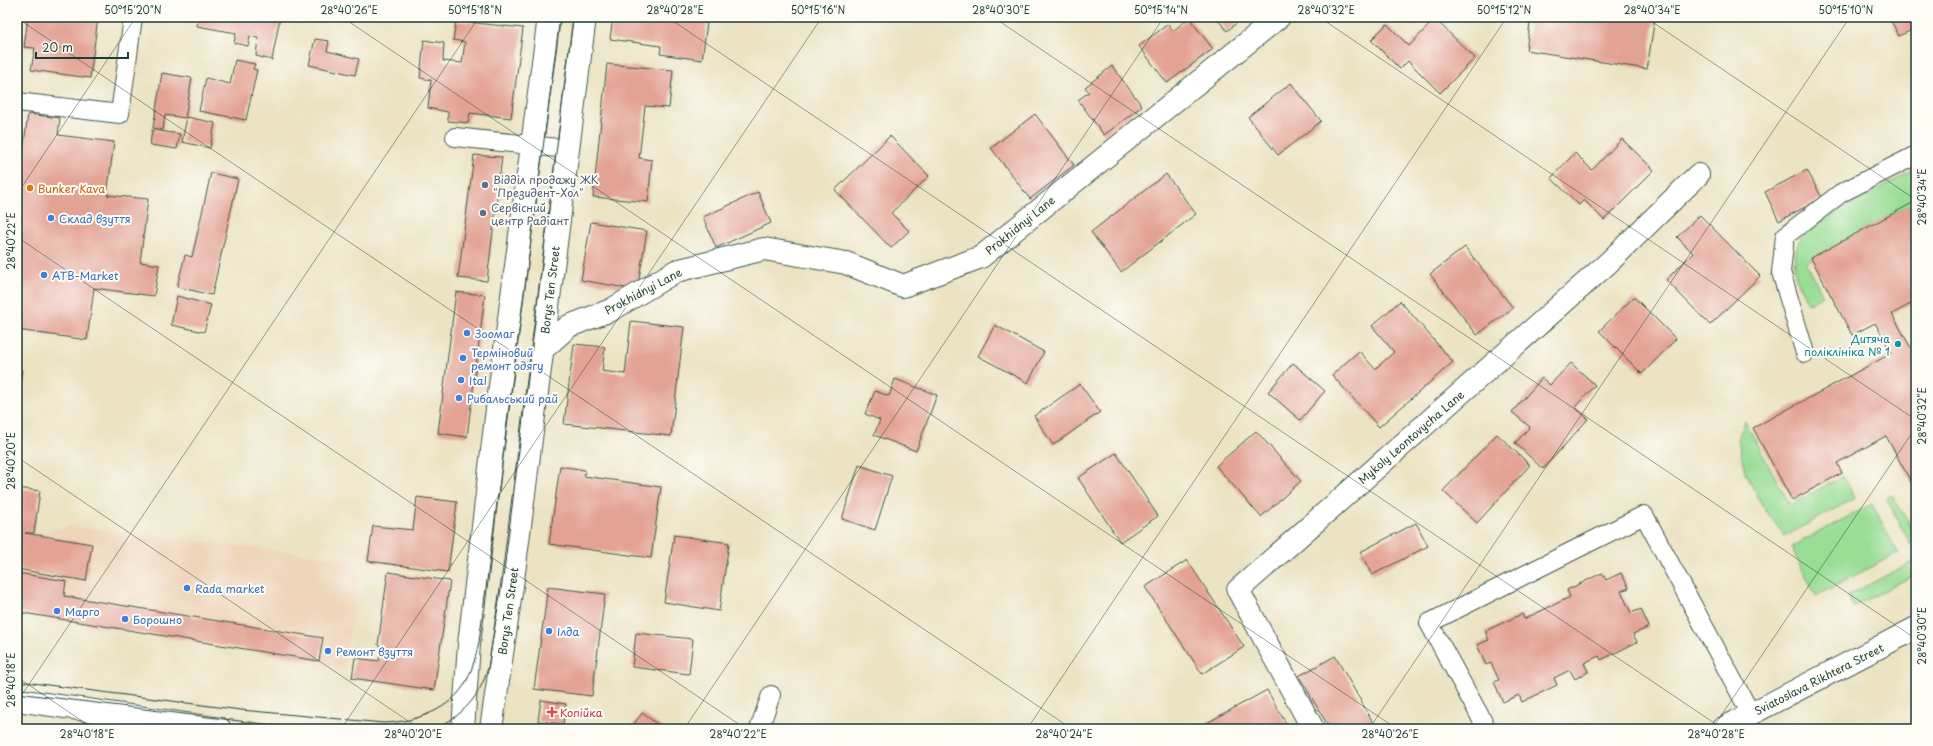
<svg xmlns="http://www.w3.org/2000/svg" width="1933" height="746" viewBox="0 0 1933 746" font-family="'Playpen Sans',sans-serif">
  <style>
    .built { fill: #efd6bb }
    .green { fill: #9add95; stroke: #5c8d64 }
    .building { fill: #e3a394 }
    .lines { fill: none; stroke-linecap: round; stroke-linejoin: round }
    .service-casing { stroke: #3e5649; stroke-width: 20 }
    .minor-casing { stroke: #3e5649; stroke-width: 24 }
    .tertiary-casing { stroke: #3e5649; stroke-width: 24 }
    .service { stroke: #fff; stroke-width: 18 }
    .minor { stroke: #fff; stroke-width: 22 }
    .tertiary { stroke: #fff; stroke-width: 22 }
    .tram { stroke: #1f3d34; stroke-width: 1 }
    .ticks { fill: none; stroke: #1f3d34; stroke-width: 1; stroke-opacity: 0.45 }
    .service-dot { fill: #5c6f8a; stroke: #fdfcf7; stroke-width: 1.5 }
    .food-dot { fill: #e8710a; stroke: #fdfcf7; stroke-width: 1.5 }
    .shop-dot { fill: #3f7fe0; stroke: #fdfcf7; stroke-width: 1.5 }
    .culture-dot { fill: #0f9aa8; stroke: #fdfcf7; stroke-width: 1.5 }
    .health-dot { fill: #e0444e; stroke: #fdfcf7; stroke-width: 1.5 }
    .labels { text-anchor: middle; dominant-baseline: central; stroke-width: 4; stroke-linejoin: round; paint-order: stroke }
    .service-label { font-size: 11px; fill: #4e5e75; stroke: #fdfcf7; text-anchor: start }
    .food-label { font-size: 11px; fill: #c56008; stroke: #fdfcf7; text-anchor: start }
    .shop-label { font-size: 11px; fill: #366cbe; stroke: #fdfcf7; text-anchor: start }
    .street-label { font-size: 11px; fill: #1f3d34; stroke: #fdfcf7 }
    .culture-label { font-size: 11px; fill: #0d838f; stroke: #fdfcf7; text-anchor: end }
    .health-label { font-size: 11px; fill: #be3a42; stroke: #fdfcf7; text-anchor: start }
    .neatline { fill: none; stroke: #1f3d34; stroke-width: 1.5 }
    .ticks-label { font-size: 10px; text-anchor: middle; fill: #1f3d34 }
  </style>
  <rect width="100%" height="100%" fill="#fdfcf7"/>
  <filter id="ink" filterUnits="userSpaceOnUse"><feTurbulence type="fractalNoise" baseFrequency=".025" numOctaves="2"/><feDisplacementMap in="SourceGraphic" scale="8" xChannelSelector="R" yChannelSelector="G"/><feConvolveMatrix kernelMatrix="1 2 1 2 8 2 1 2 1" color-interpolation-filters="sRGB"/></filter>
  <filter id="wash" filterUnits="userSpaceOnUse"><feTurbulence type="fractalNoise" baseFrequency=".012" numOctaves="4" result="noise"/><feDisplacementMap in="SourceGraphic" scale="16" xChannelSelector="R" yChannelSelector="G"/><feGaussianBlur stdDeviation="0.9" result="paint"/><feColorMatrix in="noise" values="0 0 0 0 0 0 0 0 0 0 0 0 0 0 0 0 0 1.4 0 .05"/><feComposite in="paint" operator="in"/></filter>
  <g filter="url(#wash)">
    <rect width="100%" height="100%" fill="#ebe3c2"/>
    <path class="built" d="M 72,526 L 361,561 L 344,668 L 17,615 L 17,530 L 34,533 Z"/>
    <g class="green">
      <path d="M 1916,169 L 1916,201 L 1806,262 L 1823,296 L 1808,304 L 1796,278 L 1794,267 L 1795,253 L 1799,241 L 1809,229 L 1833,214 Z"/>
      <path d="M 1745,421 L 1790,505 L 1843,476 L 1855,498 L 1785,536 L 1763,507 L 1745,472 L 1738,439 Z"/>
      <path d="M 1892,495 L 1916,535 L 1916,543 L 1911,545 L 1886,498 Z"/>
      <path d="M 1872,504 L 1898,553 L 1816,596 L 1791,547 Z"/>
      <path d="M 1916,560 L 1916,574 L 1853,607 L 1847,596 Z"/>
    </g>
    <g id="blocks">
      <g class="building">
        <path d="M 28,17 L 98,17 L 90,78 L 31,70 L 35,48 L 24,47 Z"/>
        <path d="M 199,17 L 280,17 L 272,60 L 256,56 L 258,38 L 250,36 L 248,46 L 234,43 L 236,33 L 197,26 Z"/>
        <path d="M 613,17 L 665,17 L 707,23 L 702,60 L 660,54 L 661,46 L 610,39 Z"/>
        <path d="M 1216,17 L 1244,17 L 1227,31 Z"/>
        <path d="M 1531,17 L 1655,17 L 1647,69 L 1526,50 Z"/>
        <path d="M 1889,17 L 1916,17 L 1916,28 L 1899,36 Z"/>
        <path d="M 1189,18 L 1213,49 L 1167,83 L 1139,46 L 1168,24 L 1173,31 Z"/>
        <path d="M 1435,19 L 1475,58 L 1440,93 L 1408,61 L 1400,69 L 1371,40 L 1387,24 L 1409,46 Z"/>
        <path d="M 456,21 L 523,28 L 511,118 L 470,113 L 468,123 L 448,121 L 448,112 L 428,108 L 431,80 L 420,78 L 424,40 L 444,43 L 443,61 L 462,63 L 465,42 L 453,40 Z"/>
        <path d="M 315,39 L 329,41 L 327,51 L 359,59 L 355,75 L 309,65 Z"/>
        <path d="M 235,60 L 255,64 L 253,69 L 257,70 L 246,120 L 199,111 L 206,78 L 230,84 Z"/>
        <path d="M 607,64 L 673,70 L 669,108 L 645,106 L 639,158 L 652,160 L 648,202 L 593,197 Z"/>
        <path d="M 1112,66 L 1142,106 L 1104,135 L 1078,100 L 1089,92 L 1085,87 Z"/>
        <path d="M 162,73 L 192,78 L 185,118 L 165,115 L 163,130 L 153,128 Z"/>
        <path d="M 1291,83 L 1321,121 L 1278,155 L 1248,117 Z"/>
        <path d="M 28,114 L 60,118 L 58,135 L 114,142 L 107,195 L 148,199 L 140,262 L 159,265 L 154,296 L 94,288 L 87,340 L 17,330 L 17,195 Z"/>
        <path d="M 1035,114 L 1074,165 L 1030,199 L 991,148 Z"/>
        <path d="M 187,117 L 215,123 L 210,148 L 182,142 Z"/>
        <path d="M 152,130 L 180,134 L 177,149 L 150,145 Z"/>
        <path d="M 890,136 L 929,176 L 891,213 L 909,231 L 891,248 L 835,190 Z"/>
        <path d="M 1622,139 L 1654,170 L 1604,220 L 1584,200 L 1579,205 L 1551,178 L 1575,153 L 1592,170 Z"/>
        <path d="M 474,155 L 502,157 L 487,281 L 458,278 Z"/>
        <path d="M 1807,170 L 1822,198 L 1779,221 L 1765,192 Z"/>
        <path d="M 211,173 L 238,179 L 212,295 L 177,287 L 185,255 L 192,257 Z"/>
        <path d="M 1166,174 L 1196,214 L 1121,272 L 1091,232 Z"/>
        <path d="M 758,192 L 771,223 L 716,248 L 703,217 Z"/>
        <path d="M 1916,201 L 1916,301 L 1892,314 L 1916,357 L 1916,491 L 1886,436 L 1837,463 L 1842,473 L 1792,500 L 1753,428 L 1892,353 L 1875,323 L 1852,335 L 1811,258 Z"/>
        <path d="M 1700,215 L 1760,276 L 1710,325 L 1666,280 L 1693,253 L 1677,237 Z"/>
        <path d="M 591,222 L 647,231 L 637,290 L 581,280 Z"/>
        <path d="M 1465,247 L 1513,308 L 1477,335 L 1430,274 Z"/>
        <path d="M 456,292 L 485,295 L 467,437 L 438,433 Z"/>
        <path d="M 177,296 L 211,305 L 204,332 L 171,325 Z"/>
        <path d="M 1634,297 L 1676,339 L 1642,374 L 1599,331 Z"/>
        <path d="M 1400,301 L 1453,362 L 1379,427 L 1332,375 L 1359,351 L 1375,369 L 1394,352 L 1372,326 Z"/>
        <path d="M 631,321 L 684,327 L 671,436 L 564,424 L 574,344 L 605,347 L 602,371 L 625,374 Z"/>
        <path d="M 995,325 L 1044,352 L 1028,383 L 978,356 Z"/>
        <path d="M 1293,363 L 1325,391 L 1300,420 L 1268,392 Z"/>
        <path d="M 1571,363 L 1595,385 L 1575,407 L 1588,419 L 1543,469 L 1515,443 L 1530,427 L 1512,412 L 1542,378 L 1550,385 Z"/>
        <path d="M 17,370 L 22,370 L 18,398 L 17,398 Z"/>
        <path d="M 895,379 L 937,395 L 916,451 L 874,435 L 880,420 L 865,414 L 875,391 L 889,396 Z"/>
        <path d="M 1080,384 L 1100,412 L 1053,445 L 1034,416 Z"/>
        <path d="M 1256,431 L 1301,481 L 1261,517 L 1216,466 Z"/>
        <path d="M 1497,434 L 1530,465 L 1477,523 L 1443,491 Z"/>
        <path d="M 1116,453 L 1158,516 L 1120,542 L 1078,478 Z"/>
        <path d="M 859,465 L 892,476 L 875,530 L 842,519 Z"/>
        <path d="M 560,466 L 585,470 L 584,476 L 661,487 L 651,558 L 549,544 Z"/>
        <path d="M 17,488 L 40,491 L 34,533 L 25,533 L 92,544 L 86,581 L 17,569 Z"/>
        <path d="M 417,497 L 457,502 L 448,572 L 368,561 L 373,526 L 413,530 Z"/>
        <path d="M 1416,523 L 1428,546 L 1372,575 L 1360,552 Z"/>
        <path d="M 674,535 L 729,543 L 719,611 L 664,602 Z"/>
        <path d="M 1187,560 L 1244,647 L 1202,674 L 1145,587 Z"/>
        <path d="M 388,572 L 450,581 L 434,690 L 352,678 L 355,658 L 379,661 L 381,646 L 378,645 Z"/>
        <path d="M 17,573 L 66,581 L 64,596 L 323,638 L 319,661 L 17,612 Z"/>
        <path d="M 1602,573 L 1606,580 L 1621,573 L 1629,588 L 1621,591 L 1631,613 L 1641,609 L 1649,627 L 1633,634 L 1637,642 L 1601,660 L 1599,656 L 1584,663 L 1588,672 L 1575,679 L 1570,670 L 1554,678 L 1557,685 L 1522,702 L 1519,695 L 1503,702 L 1494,682 L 1499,680 L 1491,663 L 1486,665 L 1477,645 L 1489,640 L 1485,631 L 1522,614 L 1524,619 L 1570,597 L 1567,590 Z"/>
        <path d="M 548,587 L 605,594 L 592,696 L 534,689 Z"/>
        <path d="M 636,633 L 693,639 L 689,674 L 632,667 Z"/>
        <path d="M 1335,656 L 1377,729 L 1330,729 L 1299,676 Z"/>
        <path d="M 1267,690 L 1288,727 L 1285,729 L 1208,729 L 1205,724 Z"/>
        <path d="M 541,700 L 566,704 L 563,724 L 538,721 Z"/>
        <path d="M 642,713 L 664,729 L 630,729 Z"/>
      </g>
    </g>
  </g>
  <g filter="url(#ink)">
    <use href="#blocks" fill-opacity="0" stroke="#3e5649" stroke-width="1"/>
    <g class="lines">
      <g class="service-casing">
        <g id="service">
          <path d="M 17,102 L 120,114 L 133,17"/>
          <path d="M 455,137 L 567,149"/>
          <path d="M 1805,353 L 1781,272 L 1785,236 L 1841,193 L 1916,155"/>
          <path d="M 759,729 L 771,695"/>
          <path d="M 1487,729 L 1429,623 L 1644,515 L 1751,714"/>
        </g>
      </g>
      <g class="minor-casing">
        <g id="minor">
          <path d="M 543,349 L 569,326 L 611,310 L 676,271 L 764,249 L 846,263 L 903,286 L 981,257 L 1279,17"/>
          <path d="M 1313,729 L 1238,590 L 1608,263 L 1698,175"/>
        </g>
      </g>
      <g class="tertiary-casing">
        <g id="tertiary">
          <path d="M 17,700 L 220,729"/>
          <path d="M 463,729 L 469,644 L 497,409 L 549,17"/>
          <path d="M 491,729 L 514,572 L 585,17"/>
          <path d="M 1722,729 L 1916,628"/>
        </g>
      </g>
      <use href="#service" class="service"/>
      <use href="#minor" class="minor"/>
      <use href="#tertiary" class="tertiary"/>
      <g class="tram">
        <path d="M 17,681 L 241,710 L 384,723 C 415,722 452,710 467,680 C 473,668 476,655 479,642 L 560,17"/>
        <path d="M 17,693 L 303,729"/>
        <path d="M 435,729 C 462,716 480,697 488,668 L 504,571 L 573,17"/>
      </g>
    </g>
  </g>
  <path class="ticks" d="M 342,17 L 1397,729M 667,17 L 1723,729M 993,17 L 1916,639M 1319,17 L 1916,420M 1645,17 L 1916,200M 17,18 L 1072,729M 17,194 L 136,17M 17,237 L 746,729M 17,457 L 420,729M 17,677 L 94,729M 17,702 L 479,17M 341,729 L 822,17M 684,729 L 1164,17M 1027,729 L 1507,17M 1369,729 L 1850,17M 1712,729 L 1916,427"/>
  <g class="service-dot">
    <circle cx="485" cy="185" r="4"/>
    <circle cx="483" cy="213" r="4"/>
  </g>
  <circle class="food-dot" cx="30" cy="188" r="4"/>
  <g class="shop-dot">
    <circle cx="51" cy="218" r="4"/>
    <circle cx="44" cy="275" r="4"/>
    <circle cx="467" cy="333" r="4"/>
    <circle cx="463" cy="358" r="4"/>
    <circle cx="461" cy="380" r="4"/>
    <circle cx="459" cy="398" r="4"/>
    <circle cx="187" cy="588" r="4"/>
    <circle cx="57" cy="611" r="4"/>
    <circle cx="125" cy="619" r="4"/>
    <circle cx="549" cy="631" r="4"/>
    <circle cx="328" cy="651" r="4"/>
  </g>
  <circle class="culture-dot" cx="1898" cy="344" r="4"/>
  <path class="health-dot" d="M550 706h4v4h4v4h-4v4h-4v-4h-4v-4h4z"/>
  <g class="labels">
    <g class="service-label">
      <text x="493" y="179">Відділ продажу ЖК<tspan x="493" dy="13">"Президент-Хол"</tspan></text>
      <text x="491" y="207">Сервісний<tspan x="491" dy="13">центр Радіант</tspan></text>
    </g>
    <g class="food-label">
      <text x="38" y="188">Bunker Kava</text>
    </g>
    <g class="shop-label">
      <text x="59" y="218">Склад взуття</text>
      <text x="52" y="275">ATB-Market</text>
      <text x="475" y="333">Зоомаг</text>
      <text x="471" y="352">Терміновий<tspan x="471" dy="13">ремонт одягу</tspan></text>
      <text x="469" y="380">Ital</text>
      <text x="467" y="398">Рибальський рай</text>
      <text x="195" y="588">Rada market</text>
      <text x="65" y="611">Марго</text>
      <text x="133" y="619">Борошно</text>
      <text x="557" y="631">Ілда</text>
      <text x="336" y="651">Ремонт взуття</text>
    </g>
    <g class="street-label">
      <text transform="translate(1020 225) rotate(-39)">Prokhidnyi Lane</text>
      <text transform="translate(550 290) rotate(-83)">Borys Ten Street</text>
      <text transform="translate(643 291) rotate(-28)">Prokhidnyi Lane</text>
      <text transform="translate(1411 437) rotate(-41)">Mykoly Leontovycha Lane</text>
      <text transform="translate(508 611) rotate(-82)">Borys Ten Street</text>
      <text transform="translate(1819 679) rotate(-27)">Sviatoslava Rikhtera Street</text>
    </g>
    <g class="culture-label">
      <text x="1890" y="338">Дитяча<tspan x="1890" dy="13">поліклініка № 1</tspan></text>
    </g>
    <g class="health-label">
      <text x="560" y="712">Копійка</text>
    </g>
  </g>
  <rect width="1933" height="746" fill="none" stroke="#fdfcf7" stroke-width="44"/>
  <path d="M36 52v6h92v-6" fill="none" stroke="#1f3d34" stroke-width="2"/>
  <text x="42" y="52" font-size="12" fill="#1f3d34" stroke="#fdfcf7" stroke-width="3" paint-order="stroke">20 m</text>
  <rect x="22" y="22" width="1889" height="702" class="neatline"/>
  <g class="ticks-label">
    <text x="133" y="14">50°15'20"N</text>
    <text x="349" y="14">28°40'26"E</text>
    <text x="475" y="14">50°15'18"N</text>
    <text x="675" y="14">28°40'28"E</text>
    <text x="818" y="14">50°15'16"N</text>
    <text x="1001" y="14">28°40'30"E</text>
    <text x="1161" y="14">50°15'14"N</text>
    <text x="1326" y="14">28°40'32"E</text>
    <text x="1504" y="14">50°15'12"N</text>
    <text x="1652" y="14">28°40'34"E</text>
    <text x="1846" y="14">50°15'10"N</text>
    <text transform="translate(1922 197) rotate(-90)" y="4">28°40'34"E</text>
    <text transform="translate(11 241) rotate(-90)" y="4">28°40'22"E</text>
    <text transform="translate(1922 416) rotate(-90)" y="4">28°40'32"E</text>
    <text transform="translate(11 461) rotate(-90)" y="4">28°40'20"E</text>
    <text transform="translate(1922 636) rotate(-90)" y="4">28°40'30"E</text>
    <text transform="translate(11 680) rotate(-90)" y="4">28°40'18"E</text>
    <text x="87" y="738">28°40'18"E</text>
    <text x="413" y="738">28°40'20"E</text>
    <text x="738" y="738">28°40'22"E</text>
    <text x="1064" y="738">28°40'24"E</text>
    <text x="1390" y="738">28°40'26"E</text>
    <text x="1716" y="738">28°40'28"E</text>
  </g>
</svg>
